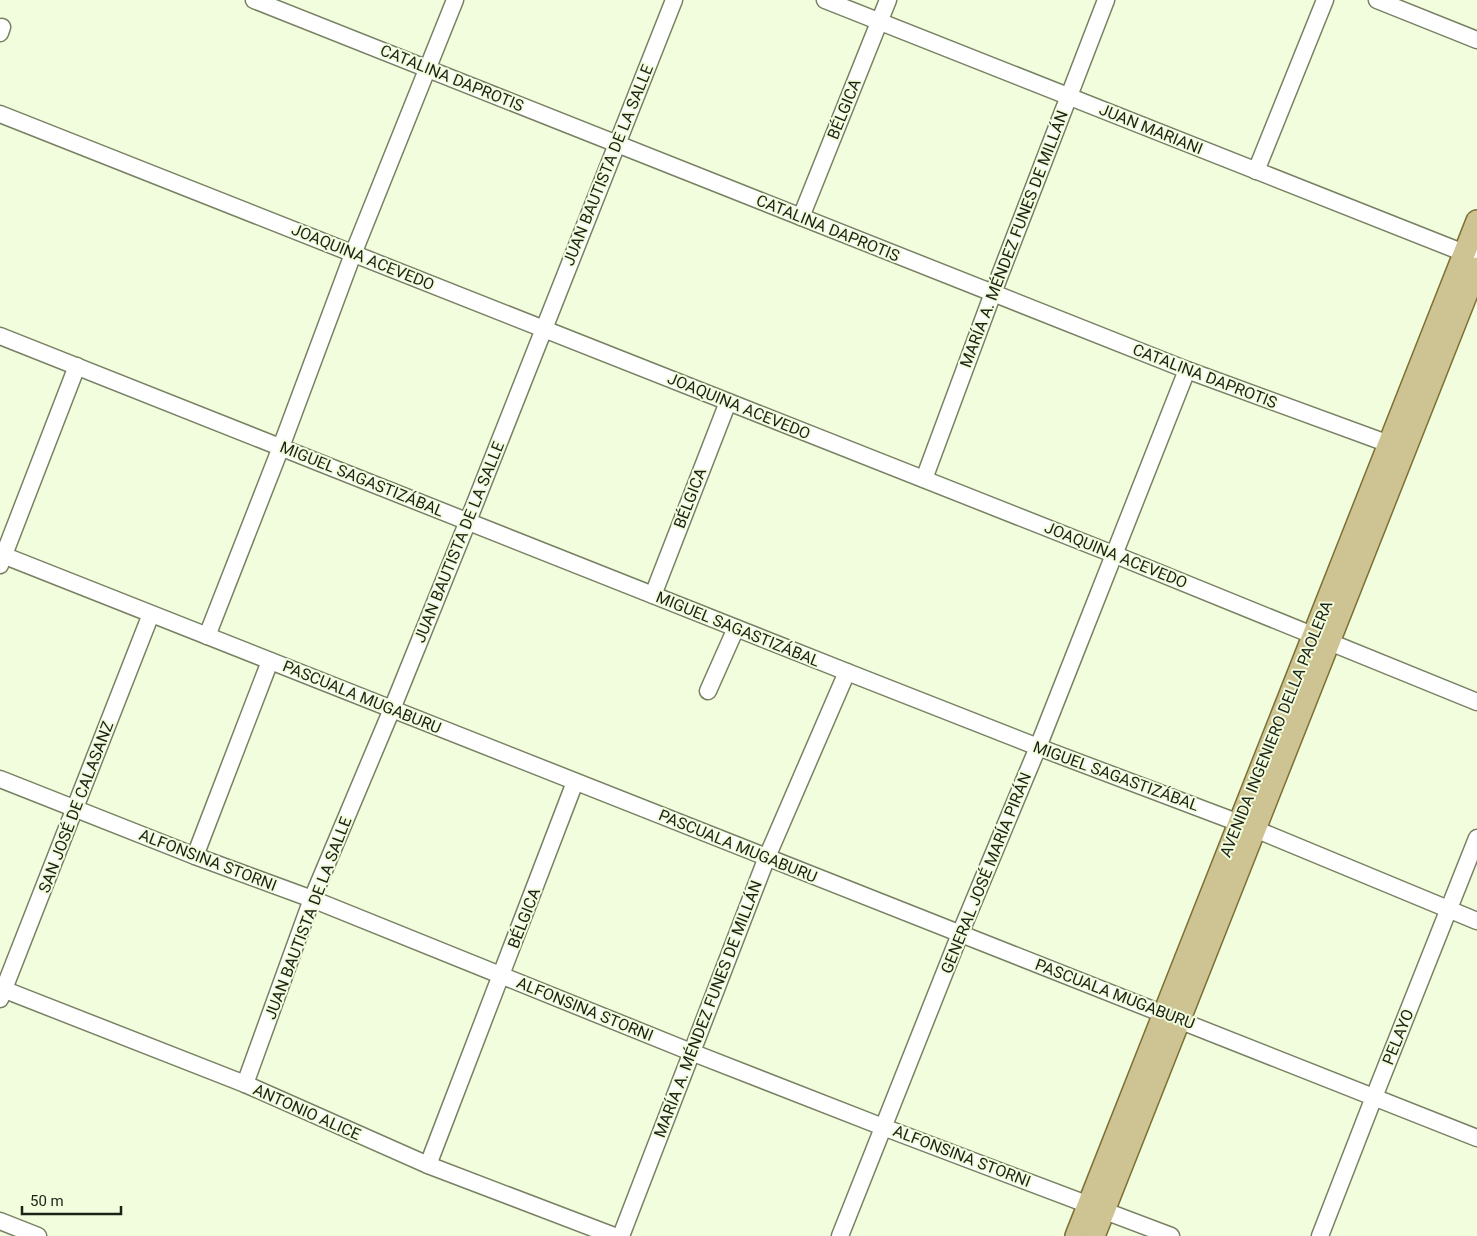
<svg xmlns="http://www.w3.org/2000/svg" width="1477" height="1236" viewBox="0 0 1477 1236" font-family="Roboto,sans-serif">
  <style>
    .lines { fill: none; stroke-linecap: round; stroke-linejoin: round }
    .minor-casing { stroke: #788164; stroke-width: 19 }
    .major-casing { stroke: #7c7037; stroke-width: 24 }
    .minor { stroke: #fff; stroke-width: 16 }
    .major { stroke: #cec392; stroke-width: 21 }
    .labels { text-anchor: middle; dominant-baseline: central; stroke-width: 4; stroke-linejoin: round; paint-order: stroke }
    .street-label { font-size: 16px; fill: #1e2116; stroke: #f1fddc }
  </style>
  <rect width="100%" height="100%" fill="#f1fddc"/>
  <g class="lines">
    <g class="minor-casing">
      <g id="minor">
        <path d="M 254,0 L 1187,370 L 1400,448"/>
        <path d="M 825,0 L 1477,258"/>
        <path d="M 1377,0 L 1477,40"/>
        <path d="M 0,33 L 2,27"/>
        <path d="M 0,114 L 1108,552 L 1477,702"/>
        <path d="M 1256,171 L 1325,0"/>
        <path d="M 801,217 L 888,0"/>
        <path d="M 0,336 L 847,672 L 1038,747 L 1255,829 L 1477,921"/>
        <path d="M 924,479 L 993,293 L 1106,0"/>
        <path d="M 0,554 L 1477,1138"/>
        <path d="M 0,565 L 77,366"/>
        <path d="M 653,595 L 728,402"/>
        <path d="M 207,636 L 281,447 L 353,254 L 455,0"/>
        <path d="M 708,691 L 736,628"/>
        <path d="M 0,779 L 195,856 L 312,899 L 691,1052 L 883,1127 L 1171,1236"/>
        <path d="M 195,856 L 270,661"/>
        <path d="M 0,988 L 245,1084 L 428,1165 L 614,1236"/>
        <path d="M 0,999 L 151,614"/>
        <path d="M 245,1084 L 312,899 L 392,709 L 468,521 L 674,0"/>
        <path d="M 428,1165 L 575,782"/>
        <path d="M 0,1221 L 38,1236"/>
        <path d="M 621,1236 L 767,857 L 847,672"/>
        <path d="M 840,1236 L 960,934 L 1038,747 L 1187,370"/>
        <path d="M 1320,1236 L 1374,1097 L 1477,838"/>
      </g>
    </g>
    <g class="major-casing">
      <g id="major">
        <path d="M 1076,1236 L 1477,221"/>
        <path d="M 1094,1236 L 1477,268"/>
      </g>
    </g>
    <use href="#minor" class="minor"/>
    <use href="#major" class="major"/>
  </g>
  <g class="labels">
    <g class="street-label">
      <text transform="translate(452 78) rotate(22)">CATALINA DAPROTIS</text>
      <text transform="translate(844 109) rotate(-68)">BÉLGICA</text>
      <text transform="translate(1151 129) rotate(22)">JUAN MARIANI</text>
      <text transform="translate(608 165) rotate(-68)">JUAN BAUTISTA DE LA SALLE</text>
      <text transform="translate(828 228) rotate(22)">CATALINA DAPROTIS</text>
      <text transform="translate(1014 239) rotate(-69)">MARÍA A. MÉNDEZ FUNES DE MILLÁN</text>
      <text transform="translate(363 257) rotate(22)">JOAQUINA ACEVEDO</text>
      <text transform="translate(1205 376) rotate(21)">CATALINA DAPROTIS</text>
      <text transform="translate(739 406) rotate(22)">JOAQUINA ACEVEDO</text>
      <text transform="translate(362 479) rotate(22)">MIGUEL SAGASTIZÁBAL</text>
      <text transform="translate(690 498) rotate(-69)">BÉLGICA</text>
      <text transform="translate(459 542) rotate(-68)">JUAN BAUTISTA DE LA SALLE</text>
      <text transform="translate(1116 555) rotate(22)">JOAQUINA ACEVEDO</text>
      <text transform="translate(738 629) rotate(22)">MIGUEL SAGASTIZÁBAL</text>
      <text transform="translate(362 697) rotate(22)">PASCUALA MUGABURU</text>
      <text transform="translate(1276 729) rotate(-68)">AVENIDA INGENIERO DELLA PAOLERA</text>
      <text transform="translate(1116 776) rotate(20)">MIGUEL SAGASTIZÁBAL</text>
      <text transform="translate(76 807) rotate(-69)">SAN JOSÉ DE CALASANZ</text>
      <text transform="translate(738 846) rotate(22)">PASCUALA MUGABURU</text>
      <text transform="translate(208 860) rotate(21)">ALFONSINA STORNI</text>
      <text transform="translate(986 873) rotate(-68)">GENERAL JOSÉ MARÍA PIRÁN</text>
      <text transform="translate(308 918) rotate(-69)">JUAN BAUTISTA DE LA SALLE</text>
      <text transform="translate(524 918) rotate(-69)">BÉLGICA</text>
      <text transform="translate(1115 994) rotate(21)">PASCUALA MUGABURU</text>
      <text transform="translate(585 1009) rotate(22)">ALFONSINA STORNI</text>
      <text transform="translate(708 1009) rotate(-69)">MARÍA A. MÉNDEZ FUNES DE MILLÁN</text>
      <text transform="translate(1398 1037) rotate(-68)">PELAYO</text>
      <text transform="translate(307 1112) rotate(24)">ANTONIO ALICE</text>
      <text transform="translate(962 1156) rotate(21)">ALFONSINA STORNI</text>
    </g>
  </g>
  <path d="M22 1206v8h99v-8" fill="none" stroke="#1e2116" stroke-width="2.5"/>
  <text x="30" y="1206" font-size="15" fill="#1e2116" stroke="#f1fddc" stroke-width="4" paint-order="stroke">50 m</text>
</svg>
